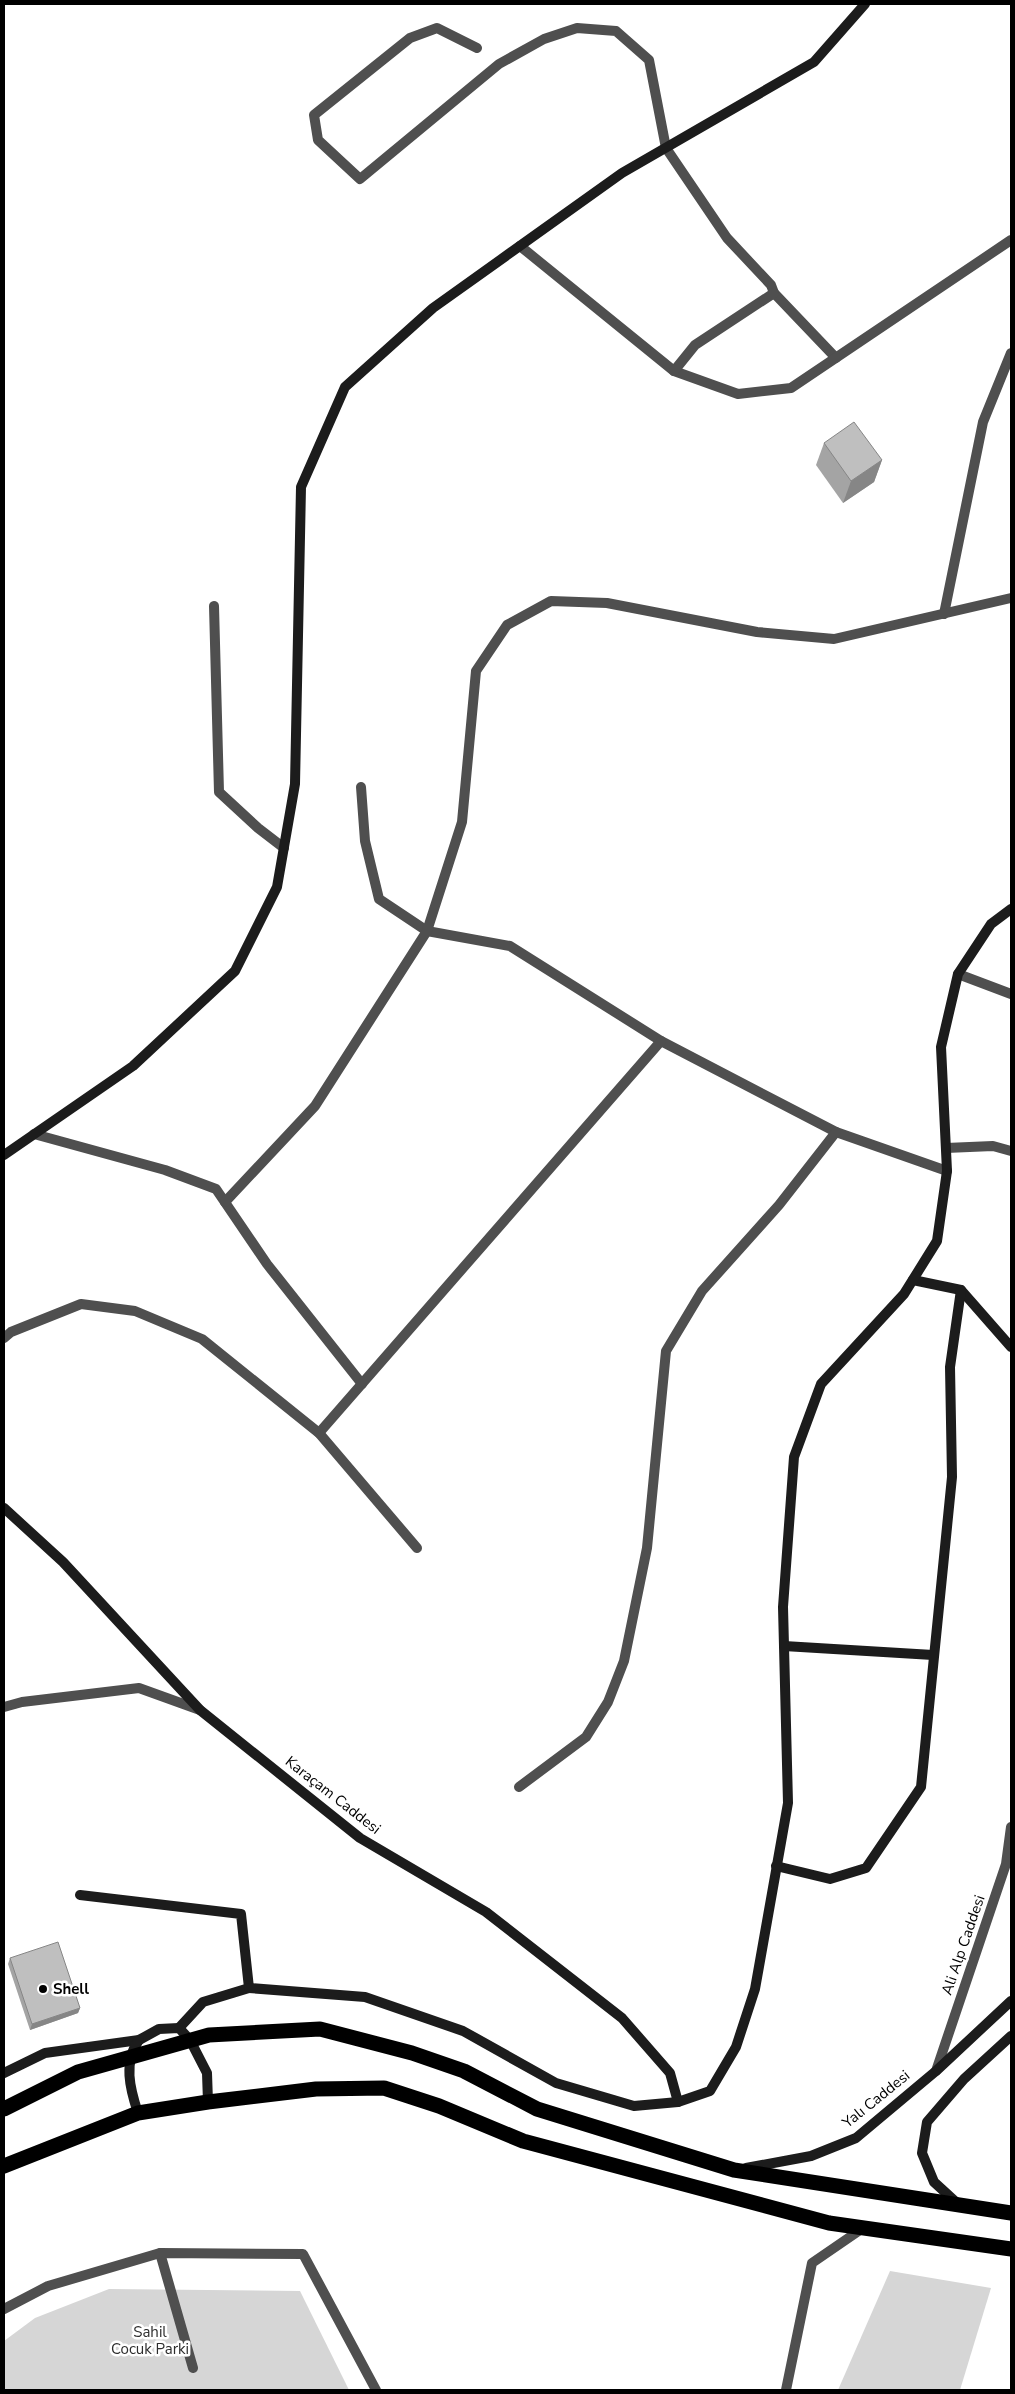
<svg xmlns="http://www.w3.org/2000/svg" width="1015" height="2394" viewBox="0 0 1015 2394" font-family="'Nunito Sans',sans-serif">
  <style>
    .green { fill: #d6d6d6 }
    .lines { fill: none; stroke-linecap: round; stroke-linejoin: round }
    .street { stroke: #4f4f4f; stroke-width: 10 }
    .secondary { stroke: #1c1c1c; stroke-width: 10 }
    .highway { stroke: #000; stroke-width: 15 }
    .wall { fill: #a4a4a4 }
    .shaded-wall { fill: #868686 }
    .building { fill: #bfbfbf; stroke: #868686 }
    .poi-dot { fill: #000; stroke: #fff; stroke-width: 2 }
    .labels { text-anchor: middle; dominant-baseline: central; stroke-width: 5; stroke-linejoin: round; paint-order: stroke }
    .street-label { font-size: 15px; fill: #000; stroke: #fff }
    .poi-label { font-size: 15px; font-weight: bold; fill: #000; stroke: #fff; text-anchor: start }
    .park-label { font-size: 15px; fill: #2d2d2d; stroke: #fff }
  </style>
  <rect width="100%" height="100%" fill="#fff"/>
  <g class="green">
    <path d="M 890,2271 L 991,2288 L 960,2390 L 838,2390 Z"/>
    <path d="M 109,2289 L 300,2291 L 349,2390 L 4,2390 L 4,2341 L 35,2318 Z"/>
  </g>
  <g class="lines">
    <g class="street">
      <path d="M 477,48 L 437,28 L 410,38 L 314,115 L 318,140 L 360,179 L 499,64 L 544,39 L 577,28 L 616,31 L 649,60 L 666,148 L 727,238 L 771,285 L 774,293 L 836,358"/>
      <path d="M 520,246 L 674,371 L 738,394 L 791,388 L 1011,240"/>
      <path d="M 674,371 L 695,345 L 774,293"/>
      <path d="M 214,606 L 219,792 L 258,828 L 284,848"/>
      <path d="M 944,614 L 983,422 L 1011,353"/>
      <path d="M 361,787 L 365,841 L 379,899 L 427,931 L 510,946 L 661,1041 L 836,1132 L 947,1171"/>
      <path d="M 958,974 L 1011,994"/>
      <path d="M 34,1134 L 165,1170 L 216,1189 L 267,1264 L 362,1384"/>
      <path d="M 946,1148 L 993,1146 L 1011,1151"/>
      <path d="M 225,1202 L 315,1106 L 427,931 L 462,822 L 476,671 L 507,625 L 551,601 L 607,603 L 757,632 L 834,639 L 1011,598"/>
      <path d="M 4,1338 L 11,1332 L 81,1304 L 135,1311 L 202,1339 L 319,1433 L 417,1548"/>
      <path d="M 319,1433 L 661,1041"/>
      <path d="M 4,1707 L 22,1702 L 139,1688 L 200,1710"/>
      <path d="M 519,1787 L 586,1737 L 608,1702 L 624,1661 L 647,1548 L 666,1351 L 702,1291 L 779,1205 L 836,1132"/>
      <path d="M 936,2071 L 1006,1864 L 1011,1827"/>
      <path d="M 160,2253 L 193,2368"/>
      <path d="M 4,2309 L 48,2286 L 160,2253 L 303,2254 L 376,2390"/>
      <path d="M 786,2390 L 812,2263 L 863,2228"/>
    </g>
    <g class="secondary">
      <path d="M 4,1155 L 133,1066 L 235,971 L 277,887 L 295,784 L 301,487 L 345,387 L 433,308 L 622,173 L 814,62 L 865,4"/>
      <path d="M 913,1280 L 961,1290 L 1011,1347"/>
      <path d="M 4,1508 L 63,1562 L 200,1710 L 360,1838 L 486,1912 L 622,2018 L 670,2073 L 678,2102"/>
      <path d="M 784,1646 L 933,1655"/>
      <path d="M 776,1866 L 830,1879 L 866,1868 L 921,1787 L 952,1477 L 950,1367 L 961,1290"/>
      <path d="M 80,1895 L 241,1914 L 249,1988 L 203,2002 L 179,2028"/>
      <path d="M 249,1988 L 365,1997 L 463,2031 L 556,2083 L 634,2106 L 678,2102 L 710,2091 L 736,2047 L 755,1989 L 788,1803 L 783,1607 L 794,1457 L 821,1384 L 904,1294 L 937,1241 L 947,1171 L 941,1047 L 958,974 L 991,924 L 1011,909"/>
      <path d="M 4,2073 L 45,2053 L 139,2040 L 159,2029 L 179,2028 L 190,2040 L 207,2073 L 208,2102"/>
      <path d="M 138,2113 C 130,2089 123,2062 139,2040"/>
      <path d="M 746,2168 L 811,2156 L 856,2138 L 936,2071 L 1011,2001"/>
      <path d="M 958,2204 L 934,2182 L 922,2153 L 927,2122 L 964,2079 L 1011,2036"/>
    </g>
    <g class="highway">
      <path d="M 4,2109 L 78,2072 L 209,2035 L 320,2029 L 412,2053 L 464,2071 L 537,2109 L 734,2170 L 1011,2213"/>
      <path d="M 4,2166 L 138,2113 L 208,2102 L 316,2089 L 384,2088 L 439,2106 L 523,2141 L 829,2223 L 1011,2249"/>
    </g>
  </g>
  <g class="wall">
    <path d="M 824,443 L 882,460 L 874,482 L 843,503 L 816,465 Z"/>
    <path d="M 10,1958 L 80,2008 L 78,2013 L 30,2030 L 8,1964 Z"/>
  </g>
  <g class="shaded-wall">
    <path d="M 882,460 L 874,482 L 843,503 L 851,481 Z"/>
    <path d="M 80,2008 L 78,2013 L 30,2030 L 32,2024 Z"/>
  </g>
  <g class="building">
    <path d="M 854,422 L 882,460 L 851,481 L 824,443 Z"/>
    <path d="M 58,1942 L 80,2008 L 32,2024 L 10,1958 Z"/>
  </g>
  <circle class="poi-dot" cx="43" cy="1989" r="5"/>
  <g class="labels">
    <g class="street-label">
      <text transform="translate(333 1795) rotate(38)">Karaçam Caddesi</text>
      <text transform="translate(963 1945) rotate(-71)">Ali Alp Caddesi</text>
      <text transform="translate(876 2099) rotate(-39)">Yalı Caddesi</text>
    </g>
    <g class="poi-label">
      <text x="53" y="1989">Shell</text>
    </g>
    <g class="park-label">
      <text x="150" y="2332">Sahil<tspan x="150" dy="17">Cocuk Parki</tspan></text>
    </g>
  </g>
  <rect width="1015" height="2394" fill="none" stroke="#000000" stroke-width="10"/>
</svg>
